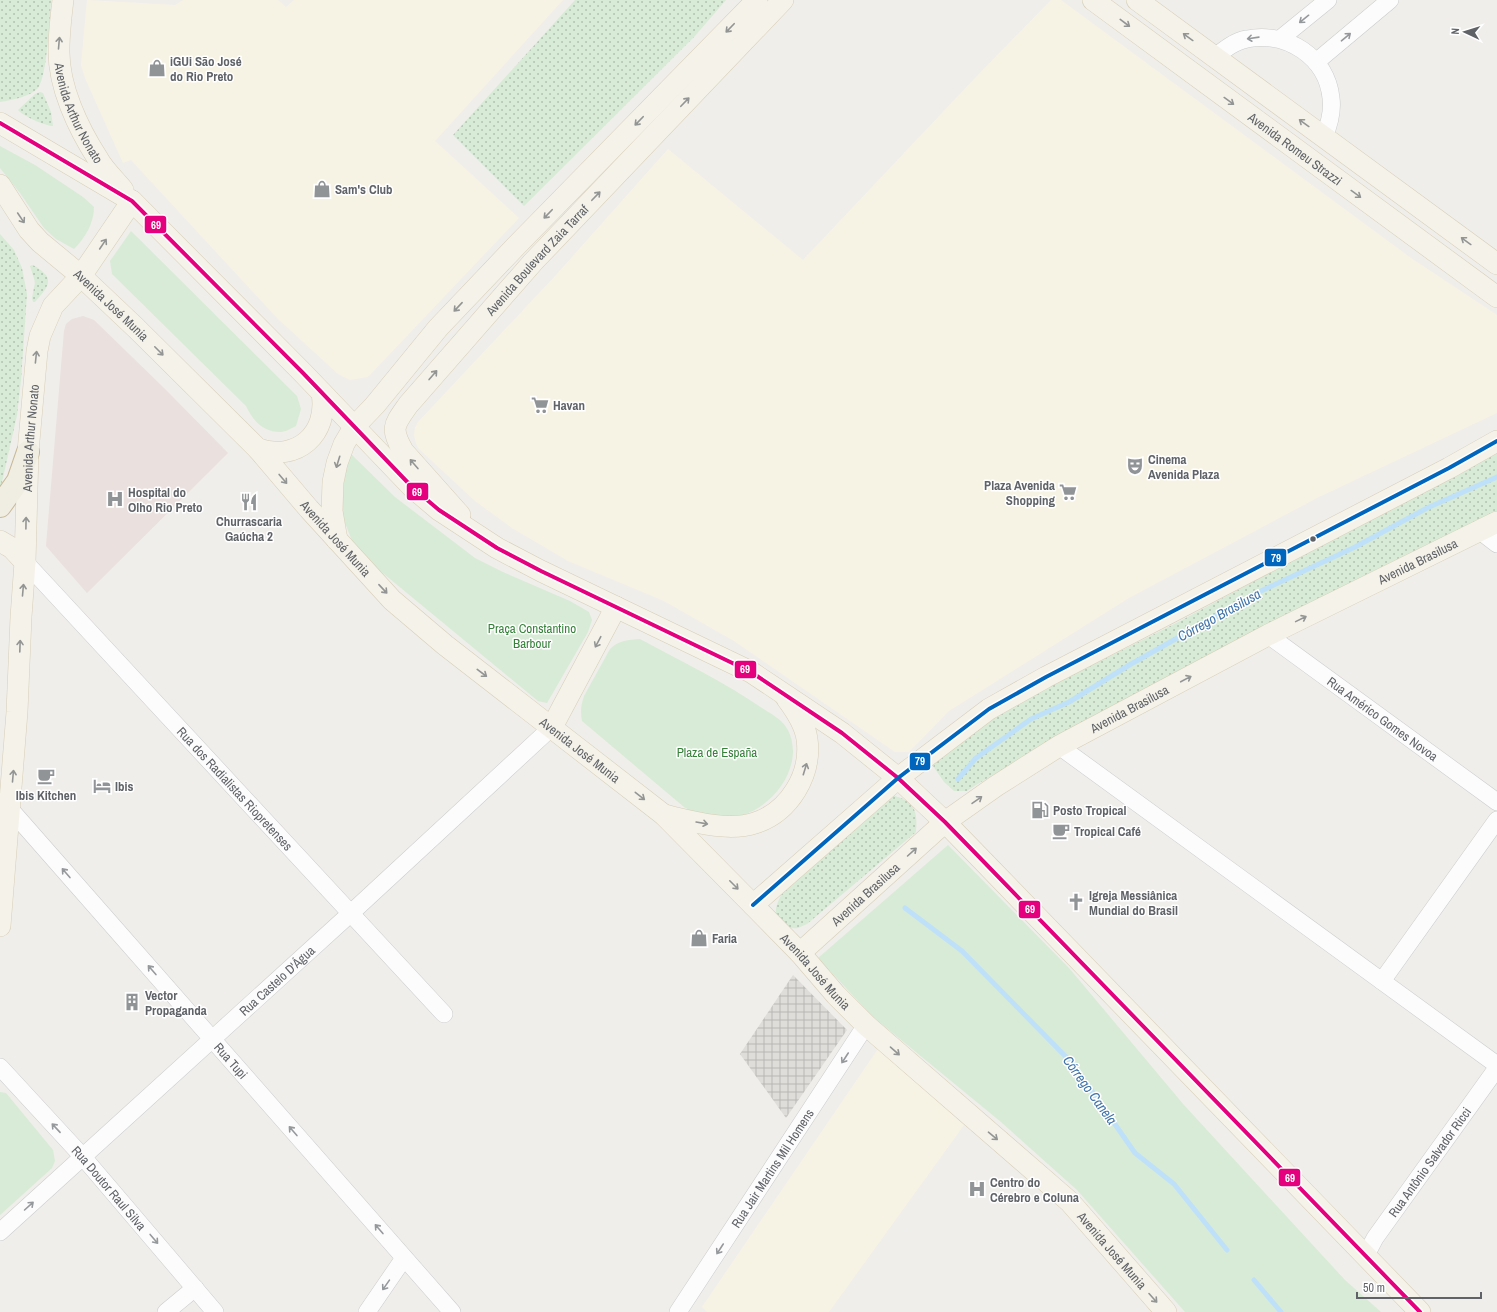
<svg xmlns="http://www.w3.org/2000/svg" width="1497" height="1312" viewBox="0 0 1497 1312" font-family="'Archivo Narrow',sans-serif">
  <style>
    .commercial { fill: #f7f3e4 }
    .industrial { fill: url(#industrial-grid) }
    .medical { fill: #eae0de }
    .grass { fill: url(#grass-dots) }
    .park { fill: #d8ebd6 }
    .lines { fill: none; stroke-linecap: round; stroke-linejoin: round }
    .stream { stroke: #bfe0f9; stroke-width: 5 }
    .minor-casing { stroke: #cbcccc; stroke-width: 18 }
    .major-casing { stroke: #d7ceb8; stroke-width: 22 }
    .highway-casing { stroke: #c8b996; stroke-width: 24 }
    .minor { stroke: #fdfcfc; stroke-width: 17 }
    .major { stroke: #f4f2e9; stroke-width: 21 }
    .highway { stroke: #f0ede3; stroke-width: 22 }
    .bus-1-casing { stroke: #fff; stroke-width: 7 }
    .bus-2-casing { stroke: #fff; stroke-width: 7 }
    .bus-1 { stroke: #e5007d; stroke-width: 4 }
    .bus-2 { stroke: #0065bd; stroke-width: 4 }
    .oneway { stroke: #96999c }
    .oneway2 { stroke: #939595 }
    .bus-dot { fill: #5f6368; stroke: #fff; stroke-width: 1.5 }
    .labels { text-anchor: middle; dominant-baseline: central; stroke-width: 3; stroke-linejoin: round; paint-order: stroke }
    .poi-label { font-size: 13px; font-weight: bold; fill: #5f6368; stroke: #fff; text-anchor: start }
    .street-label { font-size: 13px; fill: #5f6368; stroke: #fff }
    .park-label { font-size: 13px; fill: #348238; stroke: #fff }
    .water-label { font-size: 14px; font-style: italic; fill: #4174aa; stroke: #fff }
    .line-badge { stroke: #fff; stroke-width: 1.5 }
    .badge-label { font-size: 11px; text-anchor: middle; font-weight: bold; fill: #fff }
  </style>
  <defs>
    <pattern id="industrial-grid" width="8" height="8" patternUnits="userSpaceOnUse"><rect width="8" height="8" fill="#dfddda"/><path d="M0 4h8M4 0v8" fill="none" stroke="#b8b7b5"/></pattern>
    <pattern id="grass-dots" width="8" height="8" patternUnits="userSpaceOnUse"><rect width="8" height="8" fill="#d8ebd6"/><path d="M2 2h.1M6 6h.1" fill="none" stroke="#b2c2b1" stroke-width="1.8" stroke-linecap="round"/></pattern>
  </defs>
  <rect width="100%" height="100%" fill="#efeeea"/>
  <g class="commercial">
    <path d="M 87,0 L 175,5 L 183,0 L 278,0 L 286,7 L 294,0 L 563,0 L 435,141 L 519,218 L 368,377 L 350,380 L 338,374 L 277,318 L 131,160 L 123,163 L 85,78 L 81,65 Z"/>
    <path d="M 1051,0 L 1061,0 L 1411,258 L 1497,315 L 1497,413 L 1317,498 L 1129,598 L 949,711 L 909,752 L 895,752 L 734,641 L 664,601 L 568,561 L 512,528 L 475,501 L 418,448 L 416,443 L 414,435 L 415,428 L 418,422 L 556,275 L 668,149 L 803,260 L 975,78 Z"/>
    <path d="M 878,1049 L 964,1125 L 829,1312 L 707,1312 L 702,1307 Z"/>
  </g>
  <path class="industrial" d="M 793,975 L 847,1030 L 786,1118 L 740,1054 Z"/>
  <path class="medical" d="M 83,316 L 94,320 L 165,389 L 228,453 L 87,593 L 46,546 L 64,331 L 66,324 L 72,319 Z"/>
  <g class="grass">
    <path d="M 0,0 L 51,0 C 50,18 47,76 38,88 C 30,97 11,100 0,102 Z"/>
    <path d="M 575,0 L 726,0 L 694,37 L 524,206 L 453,135 Z"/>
    <path d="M 40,92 L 43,93 L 51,112 L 53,126 C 45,126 23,116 18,110 L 35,94 Z"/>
    <path d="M 0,234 L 14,250 L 22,268 L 27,294 L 21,380 L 17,415 L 0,491 Z"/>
    <path d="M 32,265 C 36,266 39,269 43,272 C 55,282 43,292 35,302 L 33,302 L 32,298 L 35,282 L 30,266 Z"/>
    <path d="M 1497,451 L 1497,512 L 1040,747 L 976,785 L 967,791 L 954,791 L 944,782 L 933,766 L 946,749 L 988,718 L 1182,620 Z"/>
    <path d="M 892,795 C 914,801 918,810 916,832 L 807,924 C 804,925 801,927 798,928 C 789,930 778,922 776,913 C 775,907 779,900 781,895 Z"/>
  </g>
  <g class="park">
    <path d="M 0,146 L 35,165 L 83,197 L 94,207 C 94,223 85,238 74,249 L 56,239 L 44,228 L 20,193 L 0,168 Z"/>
    <path d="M 131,231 L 297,396 L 301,409 L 296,426 C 292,428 285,432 281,432 C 263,432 253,421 246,406 L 112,274 L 110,261 Z"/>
    <path d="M 350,453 L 395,497 L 475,558 L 503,572 L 570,601 L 589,612 L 592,620 L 588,632 L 547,703 L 538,701 L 373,565 L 353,543 L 343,518 L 340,497 Z"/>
    <path d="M 640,639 C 681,661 724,682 762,708 C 770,713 781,719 786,727 C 791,734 793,744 793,753 C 791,789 754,821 718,819 C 708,818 692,812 684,807 L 582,721 C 580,712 581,705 584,696 L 610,649 C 619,640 628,640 640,639 Z"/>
    <path d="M 948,845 L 1069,968 L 1184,1105 L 1345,1280 L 1381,1312 L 1185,1312 L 1077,1190 L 1001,1122 L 872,1016 L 818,958 Z"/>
    <path d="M 0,1092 L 6,1093 L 53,1150 L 55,1161 L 52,1168 L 0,1215 Z"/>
  </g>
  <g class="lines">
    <g class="stream">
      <path d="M 958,779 L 976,758 L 1031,719 L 1069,702 L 1131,664 L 1261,591 L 1355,547 L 1427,508 L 1497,477"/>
      <path d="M 905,908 L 962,951 L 1073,1064 L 1135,1153 L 1174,1184 L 1227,1250"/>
      <path d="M 1254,1280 L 1281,1312"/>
    </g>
    <g class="minor-casing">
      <g id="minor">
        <path d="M 1280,39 L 1328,0"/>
        <path d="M 1215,57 C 1225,49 1235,41 1247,39 C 1287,31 1327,57 1331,98 C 1333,112 1329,125 1324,137"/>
        <path d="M 1316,62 L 1390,0"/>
        <path d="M 1480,531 L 1497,544"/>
        <path id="s1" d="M 25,562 L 444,1014"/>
        <path id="s2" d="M 1268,635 L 1497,802"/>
        <path d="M 1059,746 L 1497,1065"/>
        <path id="s3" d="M 10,809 L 452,1312"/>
        <path d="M 1382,981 L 1497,820"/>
        <path id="s4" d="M 0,1067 L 83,1157 L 215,1312"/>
        <path id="s5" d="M 0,1232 L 351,913 L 552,727"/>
        <path id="s6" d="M 1365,1257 L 1375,1238 L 1497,1068"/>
        <path d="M 166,1312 L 195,1288"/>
        <path d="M 367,1312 L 404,1258"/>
        <path id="s7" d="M 678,1312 L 866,1025"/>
      </g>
    </g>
    <g class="major-casing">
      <g id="major">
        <path id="s8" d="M 63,0 C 61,16 59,32 59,49 C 58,86 78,128 98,159 C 104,170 115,180 123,190"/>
        <path id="s9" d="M 1093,0 L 1497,297"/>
        <path d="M 1137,0 L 1497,264"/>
        <path d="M 0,123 L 132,201 L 303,373 L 413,488 L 439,510 L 497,548 L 541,571 L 751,672 L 842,733 L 898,778 L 945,822 L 984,862 L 1420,1312"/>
        <path id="s10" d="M 0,185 L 29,230 L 40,242 L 81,276 L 136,328 L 258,449 L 309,509 L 392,600 L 445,645 L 664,815 L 753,905 L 800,953 L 836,995 L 866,1025 L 1070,1202 L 1166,1312"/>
        <path d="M 258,449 C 297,462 329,434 322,393"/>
        <path id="s11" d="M 460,515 L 403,451 C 390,428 394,425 408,405 L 533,262 L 783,0"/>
        <path d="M 337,540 L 332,511 L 333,482 L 337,463 L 344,444 L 354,427 L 375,405 L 438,328 L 516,246 L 757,0"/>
        <path d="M 0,541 L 12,548 L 25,562"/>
        <path d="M 552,727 L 616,607"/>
        <path d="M 664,815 C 690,821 728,832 755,823 C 789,812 812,775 807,739 C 805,724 796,711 787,699"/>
        <path d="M 753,905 L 898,778 L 989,709 L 1046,677 L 1449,468 L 1497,441"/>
        <path id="s12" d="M 0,926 L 17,712 L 21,617 L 25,562 L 28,452 L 37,351 L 40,336 L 53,306 L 81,276 L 132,201"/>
        <path id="s13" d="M 800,953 L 945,822 L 996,786 L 1059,746 L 1268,635 L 1497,522"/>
      </g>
    </g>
    <g class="highway-casing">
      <path id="highway" d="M 0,506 L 18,481 L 28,452"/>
    </g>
    <use href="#minor" class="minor"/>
    <use href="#major" class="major"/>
    <use href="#highway" class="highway"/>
    <g class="bus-1-casing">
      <path id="bus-1" d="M 0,123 L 132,201 L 303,373 L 413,488 L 439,510 L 497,548 L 541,571 L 751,672 L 842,733 L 898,778 L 945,822 L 984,862 L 1420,1312"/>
    </g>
    <g class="bus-2-casing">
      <path id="bus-2" d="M 753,905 L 898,778 L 989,709 L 1046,677 L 1449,468 L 1497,441"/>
    </g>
    <use href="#bus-1" class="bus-1"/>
    <use href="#bus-2" class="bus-2"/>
  </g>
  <defs><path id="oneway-shaft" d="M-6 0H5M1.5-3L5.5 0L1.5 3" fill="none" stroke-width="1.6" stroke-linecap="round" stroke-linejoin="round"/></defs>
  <g class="oneway">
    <use href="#oneway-shaft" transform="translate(1304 19) rotate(141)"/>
    <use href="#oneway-shaft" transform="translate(1346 37) rotate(-40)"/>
    <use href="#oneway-shaft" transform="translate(1253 38) rotate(172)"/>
    <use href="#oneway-shaft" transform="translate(66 873) rotate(-131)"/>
    <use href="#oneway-shaft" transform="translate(152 970) rotate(-131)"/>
    <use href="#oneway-shaft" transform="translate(845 1058) rotate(123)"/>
    <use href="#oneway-shaft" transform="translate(56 1128) rotate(-133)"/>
    <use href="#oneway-shaft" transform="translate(293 1131) rotate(-131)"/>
    <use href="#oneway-shaft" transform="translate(29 1206) rotate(-42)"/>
    <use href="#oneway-shaft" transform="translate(379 1229) rotate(-131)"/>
    <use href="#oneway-shaft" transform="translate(154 1239) rotate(50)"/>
    <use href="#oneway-shaft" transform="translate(720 1249) rotate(123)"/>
    <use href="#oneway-shaft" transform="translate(386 1285) rotate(125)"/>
  </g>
  <g class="oneway2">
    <use href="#oneway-shaft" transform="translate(1125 23) rotate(37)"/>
    <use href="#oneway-shaft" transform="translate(730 28) rotate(134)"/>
    <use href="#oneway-shaft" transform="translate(1188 37) rotate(-144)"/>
    <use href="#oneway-shaft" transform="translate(59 43) rotate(-85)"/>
    <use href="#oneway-shaft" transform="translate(1229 101) rotate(36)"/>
    <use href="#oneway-shaft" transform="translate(685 102) rotate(-46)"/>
    <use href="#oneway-shaft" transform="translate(639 121) rotate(134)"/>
    <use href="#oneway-shaft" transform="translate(1304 123) rotate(-144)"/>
    <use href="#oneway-shaft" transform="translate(1356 194) rotate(36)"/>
    <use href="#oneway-shaft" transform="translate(596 196) rotate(-46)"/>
    <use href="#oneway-shaft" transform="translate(548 214) rotate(134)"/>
    <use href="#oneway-shaft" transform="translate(21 218) rotate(56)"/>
    <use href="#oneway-shaft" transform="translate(1466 241) rotate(-144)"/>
    <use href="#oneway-shaft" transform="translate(103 244) rotate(-56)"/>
    <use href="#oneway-shaft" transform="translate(458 307) rotate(133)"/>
    <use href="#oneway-shaft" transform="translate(159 351) rotate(45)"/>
    <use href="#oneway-shaft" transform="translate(36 357) rotate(-84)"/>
    <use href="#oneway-shaft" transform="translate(433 375) rotate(-49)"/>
    <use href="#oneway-shaft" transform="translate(338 462) rotate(107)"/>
    <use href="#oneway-shaft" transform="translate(414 464) rotate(-131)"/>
    <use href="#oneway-shaft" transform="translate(283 479) rotate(50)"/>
    <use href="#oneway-shaft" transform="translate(26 523) rotate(-89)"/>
    <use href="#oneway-shaft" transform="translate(383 589) rotate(47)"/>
    <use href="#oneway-shaft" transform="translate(23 590) rotate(-85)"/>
    <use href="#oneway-shaft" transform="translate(1301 619) rotate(-26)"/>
    <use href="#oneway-shaft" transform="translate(598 642) rotate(118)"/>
    <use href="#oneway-shaft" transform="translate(20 646) rotate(-88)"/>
    <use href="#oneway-shaft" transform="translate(482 673) rotate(37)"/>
    <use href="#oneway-shaft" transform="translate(1186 679) rotate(-28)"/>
    <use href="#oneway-shaft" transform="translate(805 769) rotate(-73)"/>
    <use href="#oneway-shaft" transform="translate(13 776) rotate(-85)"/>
    <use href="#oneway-shaft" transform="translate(640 796) rotate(38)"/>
    <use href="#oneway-shaft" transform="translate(977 800) rotate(-35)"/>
    <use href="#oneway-shaft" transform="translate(702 823) rotate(10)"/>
    <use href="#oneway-shaft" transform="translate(912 852) rotate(-42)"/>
    <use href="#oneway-shaft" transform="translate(734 885) rotate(45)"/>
    <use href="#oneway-shaft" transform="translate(895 1051) rotate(41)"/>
    <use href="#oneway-shaft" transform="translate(993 1136) rotate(40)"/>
    <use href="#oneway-shaft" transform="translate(1153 1298) rotate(48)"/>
  </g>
  <defs>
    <g id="shop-bare" transform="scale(1.38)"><path d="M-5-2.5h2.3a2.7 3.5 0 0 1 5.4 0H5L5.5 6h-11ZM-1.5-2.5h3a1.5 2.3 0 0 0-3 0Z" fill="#919496" stroke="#fff" stroke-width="2.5" paint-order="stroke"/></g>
    <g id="supermarket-bare" transform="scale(1.38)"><path d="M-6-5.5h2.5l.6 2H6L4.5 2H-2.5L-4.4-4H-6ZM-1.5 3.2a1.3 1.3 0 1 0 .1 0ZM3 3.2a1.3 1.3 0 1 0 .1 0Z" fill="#919496" stroke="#fff" stroke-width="2.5" paint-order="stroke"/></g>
    <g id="theatre-bare" transform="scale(1.38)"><path d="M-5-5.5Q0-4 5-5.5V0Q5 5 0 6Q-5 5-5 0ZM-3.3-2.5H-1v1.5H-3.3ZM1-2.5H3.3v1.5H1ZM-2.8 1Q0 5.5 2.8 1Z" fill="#919496" stroke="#fff" stroke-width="2.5" paint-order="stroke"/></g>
    <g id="hospital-bare" transform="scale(1.38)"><path d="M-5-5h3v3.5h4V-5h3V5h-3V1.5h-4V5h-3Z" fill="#919496" stroke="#fff" stroke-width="2.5" paint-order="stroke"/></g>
    <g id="restaurant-bare" transform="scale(1.38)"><path d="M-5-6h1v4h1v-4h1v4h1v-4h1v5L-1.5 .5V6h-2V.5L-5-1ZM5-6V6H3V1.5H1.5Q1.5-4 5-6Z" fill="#919496" stroke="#fff" stroke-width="2.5" paint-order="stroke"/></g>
    <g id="cafe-bare" transform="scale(1.38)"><path d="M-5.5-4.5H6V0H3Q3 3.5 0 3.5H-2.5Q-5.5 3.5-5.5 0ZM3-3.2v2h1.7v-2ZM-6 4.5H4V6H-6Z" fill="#919496" stroke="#fff" stroke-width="2.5" paint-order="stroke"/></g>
    <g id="hotel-bare" transform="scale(1.38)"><path d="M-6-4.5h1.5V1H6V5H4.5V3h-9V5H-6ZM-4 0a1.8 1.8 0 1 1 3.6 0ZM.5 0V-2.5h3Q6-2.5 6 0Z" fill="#919496" stroke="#fff" stroke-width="2.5" paint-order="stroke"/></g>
    <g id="fuel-bare" transform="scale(1.38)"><path d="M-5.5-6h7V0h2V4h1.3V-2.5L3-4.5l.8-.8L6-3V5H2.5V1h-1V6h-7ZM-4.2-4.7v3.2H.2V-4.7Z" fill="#919496" stroke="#fff" stroke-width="2.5" paint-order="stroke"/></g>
    <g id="church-bare" transform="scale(1.38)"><path d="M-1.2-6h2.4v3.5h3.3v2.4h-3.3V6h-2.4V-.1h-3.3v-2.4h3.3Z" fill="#919496" stroke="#fff" stroke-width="2.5" paint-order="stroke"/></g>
    <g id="building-bare" transform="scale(1.38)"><path d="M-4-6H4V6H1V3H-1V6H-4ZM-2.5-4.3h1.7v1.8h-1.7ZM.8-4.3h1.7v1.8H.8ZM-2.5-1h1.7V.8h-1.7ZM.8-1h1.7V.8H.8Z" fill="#919496" stroke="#fff" stroke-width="2.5" paint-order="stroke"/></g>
  </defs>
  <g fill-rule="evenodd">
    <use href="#shop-bare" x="157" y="68"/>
    <use href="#shop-bare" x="322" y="189"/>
    <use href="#supermarket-bare" x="540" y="405"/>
    <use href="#theatre-bare" x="1135" y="466"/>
    <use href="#supermarket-bare" x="1068" y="492"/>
    <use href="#hospital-bare" x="115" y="499"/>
    <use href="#restaurant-bare" x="249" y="502"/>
    <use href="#cafe-bare" x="46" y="776"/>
    <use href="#hotel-bare" x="102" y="786"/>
    <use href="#fuel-bare" x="1040" y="810"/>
    <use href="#cafe-bare" x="1061" y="831"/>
    <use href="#church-bare" x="1076" y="902"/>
    <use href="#shop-bare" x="699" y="938"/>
    <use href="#building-bare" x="132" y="1002"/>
    <use href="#hospital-bare" x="977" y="1189"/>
  </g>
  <circle class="bus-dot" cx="1313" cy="539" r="3.5"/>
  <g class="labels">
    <g class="poi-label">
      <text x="170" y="61">iGUi São José<tspan x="170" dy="15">do Rio Preto</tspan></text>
      <text x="335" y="189">Sam's Club</text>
      <text x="553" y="405">Havan</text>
      <text x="1148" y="459">Cinema<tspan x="1148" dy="15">Avenida Plaza</tspan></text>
      <text x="1055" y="485" text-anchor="end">Plaza Avenida<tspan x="1055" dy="15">Shopping</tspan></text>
      <text x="128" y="492">Hospital do<tspan x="128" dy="15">Olho Rio Preto</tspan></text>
      <text x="249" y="521" text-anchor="middle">Churrascaria<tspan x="249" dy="15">Gaúcha 2</tspan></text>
      <text x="115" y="786">Ibis</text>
      <text x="46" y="795" text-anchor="middle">Ibis Kitchen</text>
      <text x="1053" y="810">Posto Tropical</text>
      <text x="1074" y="831">Tropical Café</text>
      <text x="1089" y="895">Igreja Messiânica<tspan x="1089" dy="15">Mundial do Brasil</tspan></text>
      <text x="712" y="938">Faria</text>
      <text x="145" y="995">Vector<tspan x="145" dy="15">Propaganda</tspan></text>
      <text x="990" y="1182">Centro do<tspan x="990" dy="15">Cérebro e Coluna</tspan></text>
    </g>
    <g class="street-label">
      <text stroke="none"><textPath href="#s8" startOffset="117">Avenida Arthur Nonato</textPath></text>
      <text stroke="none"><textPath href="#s9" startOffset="251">Avenida Romeu Strazzi</textPath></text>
      <text stroke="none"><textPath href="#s11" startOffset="331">Avenida Boulevard Zaia Tarraf</textPath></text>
      <text stroke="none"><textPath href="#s10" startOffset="165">Avenida José Munia</textPath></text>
      <text stroke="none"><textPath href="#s12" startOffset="489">Avenida Arthur Nonato</textPath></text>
      <text stroke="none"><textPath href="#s10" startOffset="489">Avenida José Munia</textPath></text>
      <text stroke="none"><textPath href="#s13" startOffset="736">Avenida Brasilusa</textPath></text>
      <text stroke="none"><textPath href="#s13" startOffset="412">Avenida Brasilusa</textPath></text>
      <text stroke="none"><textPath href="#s2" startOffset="142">Rua Américo Gomes Novoa</textPath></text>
      <text stroke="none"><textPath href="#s10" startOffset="813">Avenida José Munia</textPath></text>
      <text stroke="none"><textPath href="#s1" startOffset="309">Rua dos Radialistas Riopretenses</textPath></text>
      <text stroke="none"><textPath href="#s13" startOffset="88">Avenida Brasilusa</textPath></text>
      <text stroke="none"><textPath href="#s10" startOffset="1137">Avenida José Munia</textPath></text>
      <text stroke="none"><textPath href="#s5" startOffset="374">Rua Castelo D'Água</textPath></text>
      <text stroke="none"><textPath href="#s3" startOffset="335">Rua Tupi</textPath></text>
      <text stroke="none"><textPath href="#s6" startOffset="115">Rua Antônio Salvador Ricci</textPath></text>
      <text stroke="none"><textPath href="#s7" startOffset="172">Rua Jair Martins Mil Homens</textPath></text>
      <text stroke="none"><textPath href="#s4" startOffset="163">Rua Doutor Raul Silva</textPath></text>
      <text stroke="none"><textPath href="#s10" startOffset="1545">Avenida José Munia</textPath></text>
    </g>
    <g class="park-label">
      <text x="532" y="628">Praça Constantino<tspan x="532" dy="15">Barbour</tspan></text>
      <text x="717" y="752">Plaza de España</text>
    </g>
    <g class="water-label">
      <text transform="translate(1219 615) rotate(-29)">Córrego Brasilusa</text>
      <text transform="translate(1090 1090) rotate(54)">Córrego Canela</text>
    </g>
  </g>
  <g class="line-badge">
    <rect x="144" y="215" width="23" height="19" rx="4" fill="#e5007d"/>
    <rect x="406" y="482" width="23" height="19" rx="4" fill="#e5007d"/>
    <rect x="1264" y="548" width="23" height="19" rx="4" fill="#0065bd"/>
    <rect x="734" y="660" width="23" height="19" rx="4" fill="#e5007d"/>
    <rect x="909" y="752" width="22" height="19" rx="4" fill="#0065bd"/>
    <rect x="1018" y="900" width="23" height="19" rx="4" fill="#e5007d"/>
    <rect x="1278" y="1168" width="23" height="19" rx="4" fill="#e5007d"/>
  </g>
  <g class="badge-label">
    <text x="156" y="229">69</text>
    <text x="417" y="496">69</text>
    <text x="1276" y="562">79</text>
    <text x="745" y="673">69</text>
    <text x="920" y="765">79</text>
    <text x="1030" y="913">69</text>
    <text x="1290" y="1182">69</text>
  </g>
  <g transform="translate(1465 32) rotate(274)" stroke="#ffffff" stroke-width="3" paint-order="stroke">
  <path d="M0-3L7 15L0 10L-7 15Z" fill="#5f6368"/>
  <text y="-6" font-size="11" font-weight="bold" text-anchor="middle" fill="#5f6368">N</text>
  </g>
  <path d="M1357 1292v6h124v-6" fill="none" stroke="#5f6368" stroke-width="2"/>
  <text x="1363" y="1292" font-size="12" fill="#5f6368" stroke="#ffffff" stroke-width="3" paint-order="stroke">50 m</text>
</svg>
